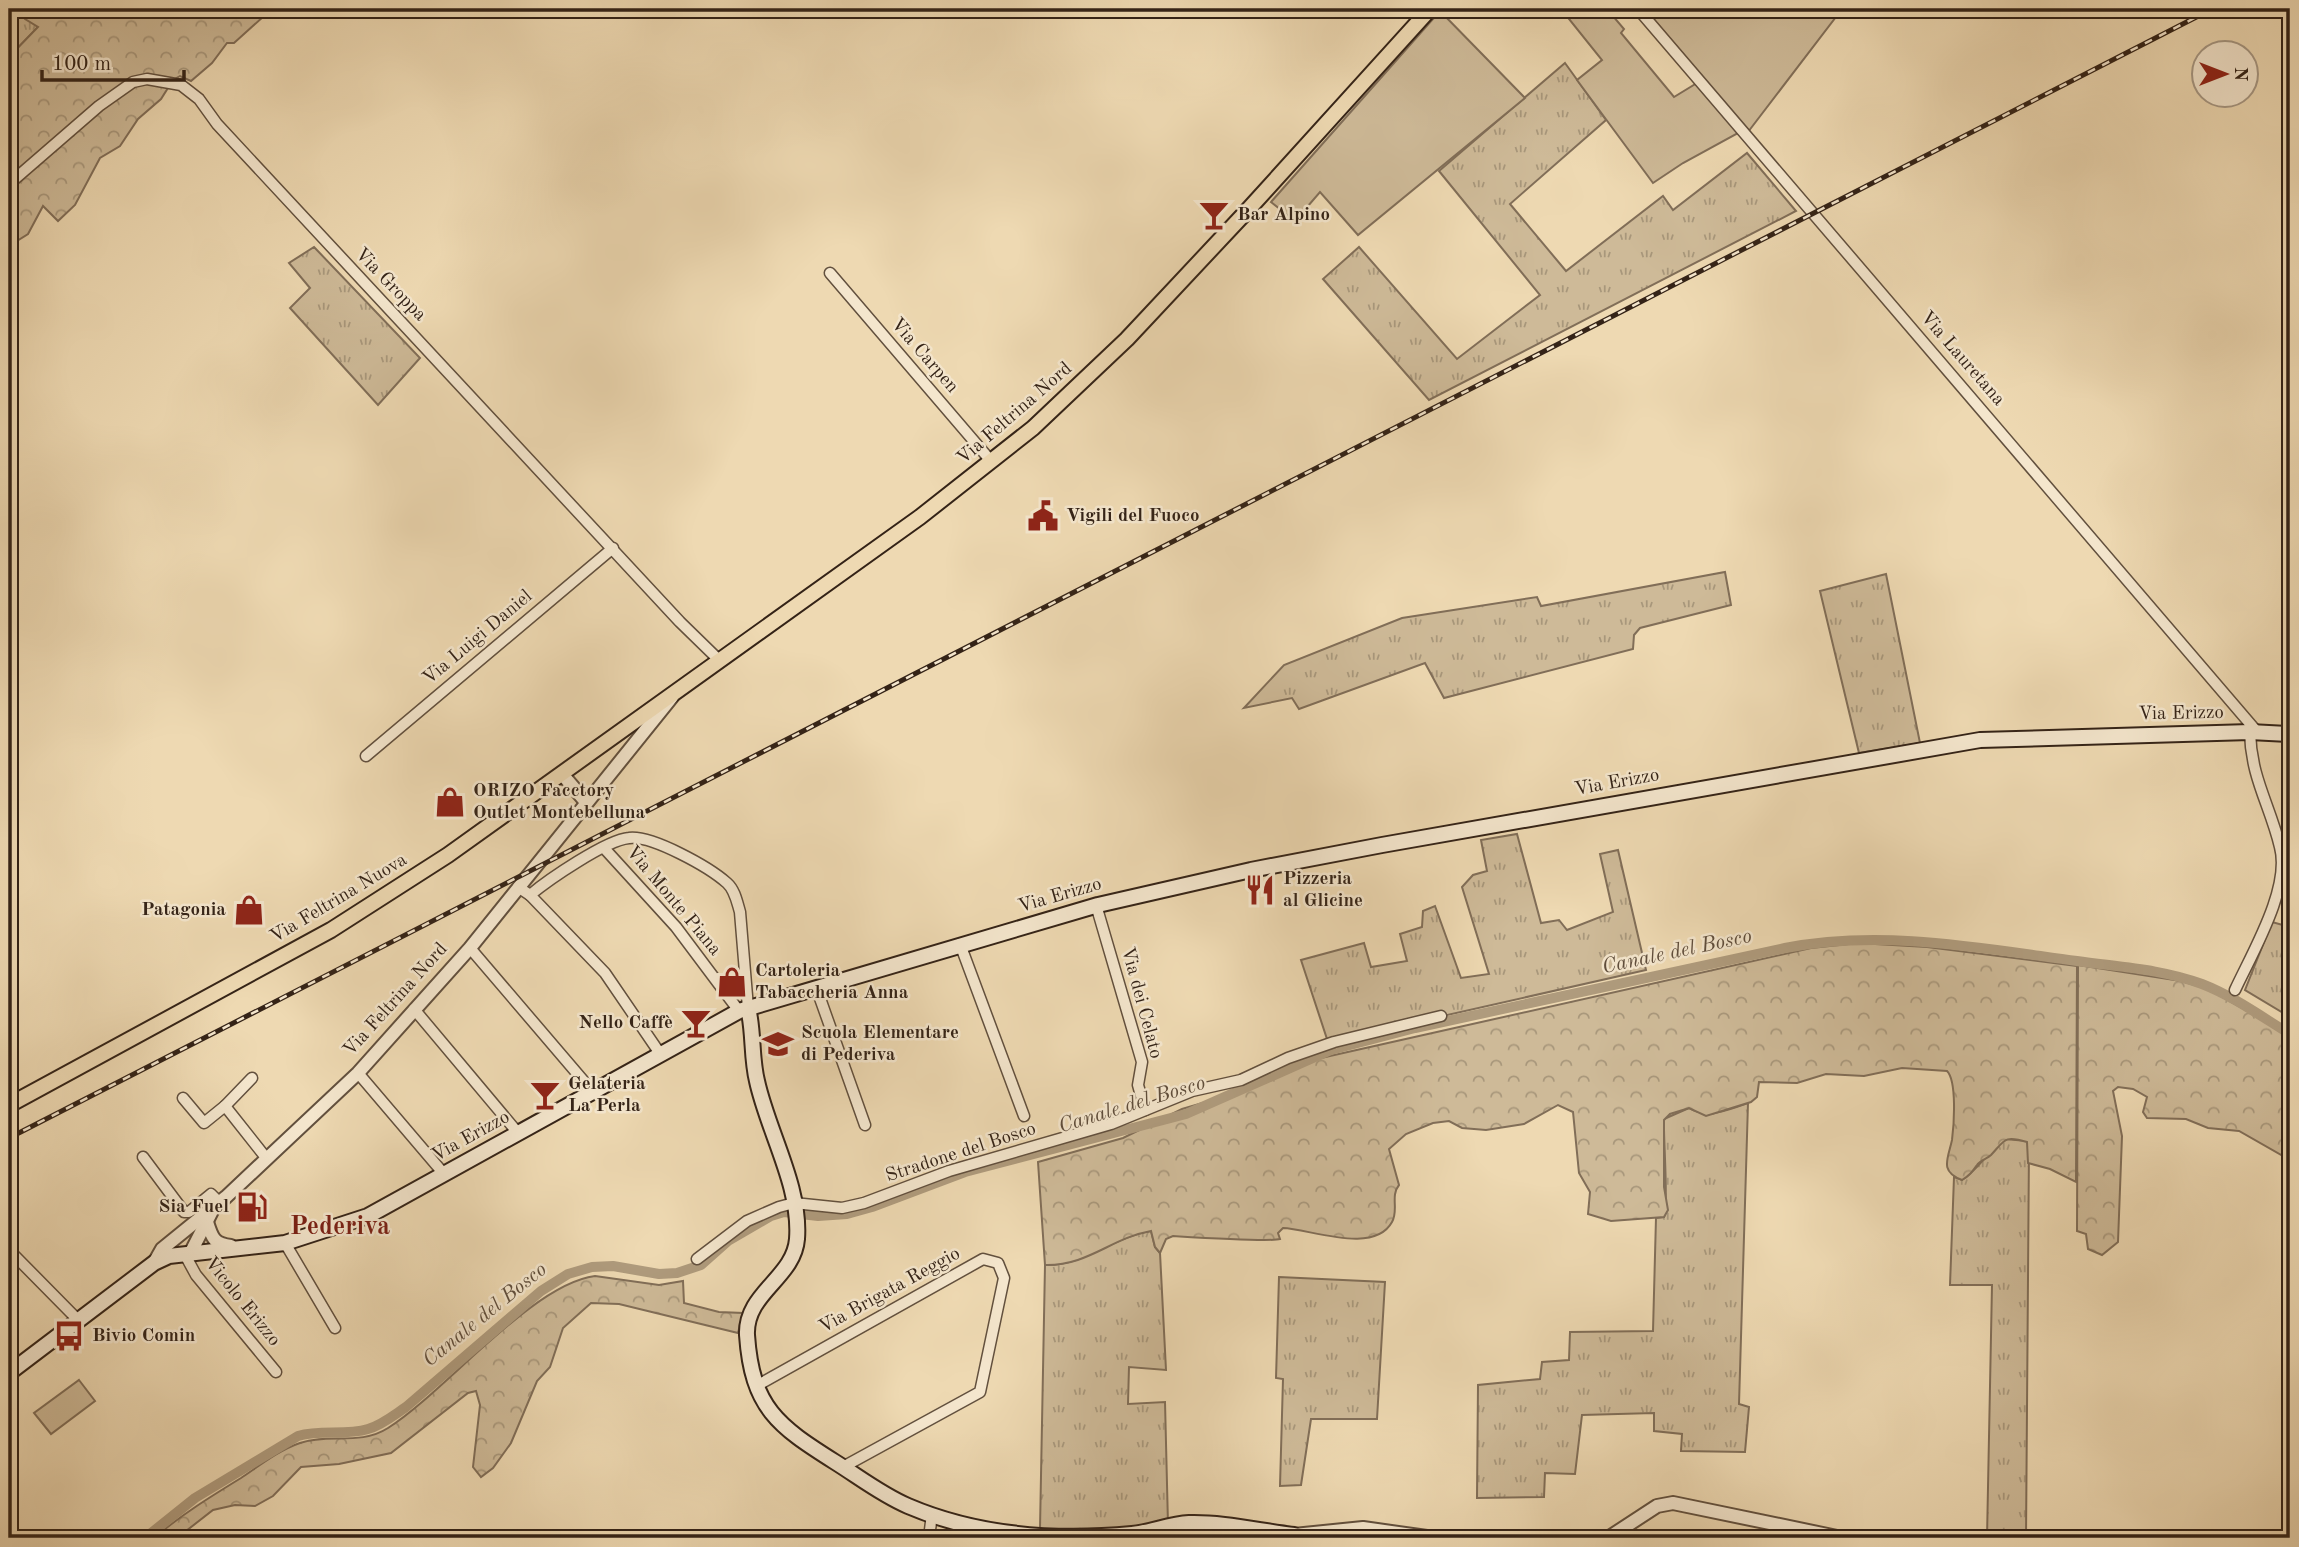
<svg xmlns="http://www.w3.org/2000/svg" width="2299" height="1547" viewBox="0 0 2299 1547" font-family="'Old Standard TT',serif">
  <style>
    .grass { fill: url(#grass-tufts); stroke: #816e58; stroke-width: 2 }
    .forest { fill: url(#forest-crowns); stroke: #816e58; stroke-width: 2 }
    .green { fill: #ceba98; stroke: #816e58; stroke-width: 2 }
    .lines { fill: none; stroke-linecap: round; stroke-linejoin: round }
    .canal { stroke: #af9b7d; stroke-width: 10 }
    .minor-casing { stroke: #62503e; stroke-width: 13 }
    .tertiary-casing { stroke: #62503e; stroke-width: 16 }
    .secondary-casing { stroke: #342317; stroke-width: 18 }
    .primary-casing { stroke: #342317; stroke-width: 18 }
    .minor { stroke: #f4e6cd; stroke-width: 10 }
    .tertiary { stroke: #f4e6cd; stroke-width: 12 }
    .secondary { stroke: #f4e6cd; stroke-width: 14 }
    .primary { stroke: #eed9b2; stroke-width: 14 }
    .rail-casing { stroke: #342317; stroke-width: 5 }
    .rail { stroke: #f4e6cd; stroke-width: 2.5; stroke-dasharray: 8; stroke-linecap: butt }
    .labels { text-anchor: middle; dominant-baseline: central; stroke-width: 5; stroke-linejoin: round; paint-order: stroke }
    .poi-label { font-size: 19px; font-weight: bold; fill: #342317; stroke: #f4e6cd; text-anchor: start }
    .street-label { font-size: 19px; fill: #342317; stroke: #f4e6cd }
    .water-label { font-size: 21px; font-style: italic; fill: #5f4d3b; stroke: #f4e6cd }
    .district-label { font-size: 26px; font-weight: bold; fill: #7a1f14; stroke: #f4e6cd }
  </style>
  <defs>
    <pattern id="grass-tufts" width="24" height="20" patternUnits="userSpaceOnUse" patternTransform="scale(1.75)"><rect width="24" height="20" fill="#ceba98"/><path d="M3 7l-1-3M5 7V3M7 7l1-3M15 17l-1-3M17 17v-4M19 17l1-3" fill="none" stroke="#a8977b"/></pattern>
    <pattern id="forest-crowns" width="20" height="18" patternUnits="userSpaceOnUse" patternTransform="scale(1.75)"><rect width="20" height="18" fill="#ceba98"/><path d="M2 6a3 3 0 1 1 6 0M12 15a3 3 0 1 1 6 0" fill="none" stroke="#a8977b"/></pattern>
  </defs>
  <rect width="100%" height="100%" fill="#eed9b2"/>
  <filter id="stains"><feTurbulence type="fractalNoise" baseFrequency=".00286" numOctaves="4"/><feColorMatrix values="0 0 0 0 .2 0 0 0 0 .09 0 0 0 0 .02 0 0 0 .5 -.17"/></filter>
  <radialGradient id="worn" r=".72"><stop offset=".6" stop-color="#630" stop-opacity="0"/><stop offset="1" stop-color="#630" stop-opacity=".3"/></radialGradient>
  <g class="grass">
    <path d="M 9,9 L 17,9 L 38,27 L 9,57 Z"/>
    <path d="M 1565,63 L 1606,120 L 1510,204 L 1566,271 L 1663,196 L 1673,210 L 1747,153 L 1796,211 L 1429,400 L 1323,279 L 1359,247 L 1457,359 L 1540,295 L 1439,171 Z"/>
    <path d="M 314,247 L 420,358 L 378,405 L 290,308 L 310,288 L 289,263 Z"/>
    <path d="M 1725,572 L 1731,605 L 1640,628 L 1634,635 L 1633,649 L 1444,698 L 1425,663 L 1299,709 L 1292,698 L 1244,708 L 1284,665 L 1402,618 L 1537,597 L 1541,606 Z"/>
    <path d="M 1886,574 L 1920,743 L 1859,753 L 1820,591 Z"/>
    <path d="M 1517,834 L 1541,923 L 1559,920 L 1567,930 L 1613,912 L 1600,854 L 1618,850 L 1646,970 L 1328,1042 L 1301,960 L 1364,943 L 1371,967 L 1407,961 L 1400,934 L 1422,927 L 1423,911 L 1435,906 L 1461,978 L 1489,974 L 1462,887 L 1473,875 L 1487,871 L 1481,840 Z"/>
    <path d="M 2272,922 L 2290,927 L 2290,1017 L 2245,990 Z"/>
    <path d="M 1748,1103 L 1739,1404 L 1749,1407 L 1745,1452 L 1681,1451 L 1682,1434 L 1654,1431 L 1654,1413 L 1582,1415 L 1575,1474 L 1545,1473 L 1544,1497 L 1477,1498 L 1478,1385 L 1540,1379 L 1542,1362 L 1569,1360 L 1570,1332 L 1653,1331 L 1656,1218 L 1664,1217 C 1669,1208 1663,1137 1664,1119 L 1689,1108 C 1706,1119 1729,1110 1748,1103 Z"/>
    <path d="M 2005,1139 L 2027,1141 L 2029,1148 L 2026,1538 L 1987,1538 L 1992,1285 L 1950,1285 L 1954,1177 L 1962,1180 C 1979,1169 1988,1151 2005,1139 Z"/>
    <path d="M 1151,1231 L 1155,1247 L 1160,1253 L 1166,1370 L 1129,1367 L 1128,1404 L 1165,1402 L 1168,1525 L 1124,1532 L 1040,1529 L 1045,1265 C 1085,1266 1112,1237 1151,1231 Z"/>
    <path d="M 1279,1277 L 1385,1282 L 1377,1419 L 1311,1419 L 1301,1485 L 1280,1486 L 1283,1379 L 1276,1378 Z"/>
  </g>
  <g class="forest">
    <path d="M 17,9 L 264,9 L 264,16 L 234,43 L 227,43 L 212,63 L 191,81 L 180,76 L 173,80 L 161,99 L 138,119 L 120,146 L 100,158 L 75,205 L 58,221 L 43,206 L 28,234 L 9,246 L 9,57 L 38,27 L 25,19 Z"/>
    <path d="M 1858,943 L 1927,947 L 2077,966 L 2076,1182 L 2050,1169 L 2028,1163 L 2027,1142 C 2004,1135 2005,1140 1991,1155 C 1987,1159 1980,1160 1977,1165 C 1972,1172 1970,1175 1962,1180 C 1939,1171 1948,1159 1952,1140 C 1954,1125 1957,1081 1947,1071 L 1902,1068 L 1864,1076 L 1826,1074 L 1797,1083 L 1759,1082 L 1757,1097 L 1751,1102 L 1706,1116 L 1689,1108 L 1670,1114 L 1664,1120 L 1664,1187 L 1668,1210 L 1664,1217 L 1611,1221 L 1588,1214 L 1590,1192 L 1579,1173 L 1573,1112 L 1558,1105 L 1524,1124 L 1486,1130 L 1462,1128 L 1449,1121 L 1433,1123 L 1406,1134 L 1389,1149 L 1399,1185 C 1390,1196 1399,1210 1392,1222 C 1374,1255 1310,1229 1283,1228 L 1278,1233 L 1280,1239 C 1271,1242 1190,1237 1173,1236 L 1166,1239 L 1160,1253 L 1155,1247 L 1151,1231 C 1111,1238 1088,1266 1045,1265 L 1038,1162 L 1123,1138 L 1182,1109 L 1244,1091 L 1283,1071 L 1321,1058 L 1811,948 Z"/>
    <path d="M 2078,965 L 2181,981 L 2208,989 L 2290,1035 L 2290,1160 L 2239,1131 L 2208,1128 L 2186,1119 L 2147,1118 L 2143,1112 L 2147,1097 L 2133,1089 L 2118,1087 L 2113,1091 L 2122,1136 L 2118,1242 L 2102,1255 L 2088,1249 L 2086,1234 L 2077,1231 Z"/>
    <path d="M 595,1276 L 659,1285 L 683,1281 L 684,1303 L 719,1312 L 743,1313 L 738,1333 L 619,1304 L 591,1303 L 563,1328 L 550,1367 L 537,1381 L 511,1443 L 493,1468 L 481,1477 L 473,1467 L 480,1405 L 476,1391 L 468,1393 L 391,1453 L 339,1464 L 301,1467 L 273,1496 L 255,1506 L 235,1505 L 213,1510 L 177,1538 L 154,1538 C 181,1515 210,1497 241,1478 C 259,1466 279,1450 300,1443 C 329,1433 360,1446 388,1428 C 446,1391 532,1284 595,1276 Z"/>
  </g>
  <g class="green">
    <path d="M 1561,9 L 1607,9 L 1624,29 L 1621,33 L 1674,97 L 1697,83 L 1740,132 L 1683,163 L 1653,183 L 1577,80 L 1602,60 Z"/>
    <path d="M 1645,9 L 1842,9 L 1748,132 Z"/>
    <path d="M 1440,11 L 1525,98 L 1358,235 L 1320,192 L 1295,221 L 1271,202 Z"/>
    <path d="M 79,1380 L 95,1401 L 51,1434 L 34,1413 Z"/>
  </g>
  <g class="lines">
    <path class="canal" d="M 145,1538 L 195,1498 L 298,1436 C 321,1429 345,1436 368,1429 C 382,1425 394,1415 406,1407 L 541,1291 L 568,1274 L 592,1267 L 613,1266 L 659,1274 L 677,1273 L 701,1265 L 728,1241 L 771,1216 L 784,1212 L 818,1216 L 847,1214 L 872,1207 L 965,1172 L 1186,1114 L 1331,1050 L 1415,1028 L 1785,948 C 1881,929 1981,948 2077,961 C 2119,967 2162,969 2202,984 C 2233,996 2262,1017 2290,1034"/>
    <g class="minor-casing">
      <g id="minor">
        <path d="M 1638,9 L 2258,733"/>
        <path d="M 9,184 L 99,106 L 133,82 L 147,79 L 181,85 L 199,99 L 217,124 L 680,622 L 720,661"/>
        <path d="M 830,273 L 991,461"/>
        <path d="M 366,756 L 613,548"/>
        <path d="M 604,848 L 676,927 L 739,1011"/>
        <path d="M 518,887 L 530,895 C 548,880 606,840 629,838 C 652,835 709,867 727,883 C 735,890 737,902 740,912 L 748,1008"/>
        <path d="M 530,895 L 605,973 L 661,1055"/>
        <path d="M 1096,905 L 1142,1062 L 1138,1085 L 1145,1110"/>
        <path d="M 960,944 L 1024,1116"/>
        <path d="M 470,948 L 593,1092"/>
        <path d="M 816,987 L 865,1125"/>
        <path d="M 2235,990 C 2252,953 2291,888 2280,847 C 2270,805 2251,778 2250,732"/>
        <path d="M 414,1009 L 518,1133"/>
        <path d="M 358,1073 L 444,1174"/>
        <path d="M 183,1098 L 204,1123 L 225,1106 L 267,1159"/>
        <path d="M 225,1106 L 252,1078"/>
        <path d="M 143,1157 L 184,1212 L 189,1212 L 211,1194 L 219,1202"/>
        <path d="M 285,1243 L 335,1328"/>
        <path d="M 9,1250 L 78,1320"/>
        <path d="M 184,1253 L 196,1275 L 276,1372"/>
        <path d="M 697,1259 L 747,1221 L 779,1207 L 794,1203 L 842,1208 L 864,1203 L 949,1171 L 1111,1124 L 1192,1091 L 1241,1080 L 1288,1058 L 1334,1042 L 1441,1016"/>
        <path d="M 758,1385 L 983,1259 L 998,1263 L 1004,1278 L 980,1392 L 843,1467"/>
        <path d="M 183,1538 L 185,1536"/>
        <path d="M 929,1538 L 932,1514"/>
      </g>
    </g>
    <g class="tertiary-casing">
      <g id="tertiary">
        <path d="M 562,774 L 586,802"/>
        <path d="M 207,1222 C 212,1238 214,1244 231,1246"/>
        <path d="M 191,1252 L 213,1209"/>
        <path d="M 154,1263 L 162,1249 L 226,1197 L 358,1073 L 470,948 L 672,697"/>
        <path d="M 1294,1535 L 1363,1528 L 1434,1538"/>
        <path d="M 1608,1538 L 1657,1506 L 1673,1503 L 1842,1538"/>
      </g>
    </g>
    <g class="secondary-casing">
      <g id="secondary">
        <path d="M 748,1008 C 754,1032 751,1057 757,1081 C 768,1132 801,1186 797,1239 C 794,1278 745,1293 747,1335 C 752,1408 778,1426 835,1462 C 859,1477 882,1495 908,1506 C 978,1536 1057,1541 1132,1534 C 1151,1532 1170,1524 1189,1523 C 1223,1522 1260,1531 1294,1535 L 1294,1538"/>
        <path d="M 9,1373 L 154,1263 L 169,1256 L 285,1243 L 368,1216 L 739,1011 L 1098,905 L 1251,870 L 1382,845 L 1980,740 L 2250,732 L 2290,734"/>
      </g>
    </g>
    <g class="primary-casing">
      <path id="primary" d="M 9,1105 L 331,930 L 448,855 L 920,517 L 1033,428 L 1127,339 L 1246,212 L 1430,9"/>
    </g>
    <use href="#minor" class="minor"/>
    <use href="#tertiary" class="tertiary"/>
    <use href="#secondary" class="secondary"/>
    <use href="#primary" class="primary"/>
    <g class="rail-casing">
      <path id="rail" d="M 9,1138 L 2212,9"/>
    </g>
    <use href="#rail" class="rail"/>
  </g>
  <defs>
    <g id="bar-bare" transform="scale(2.415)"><path d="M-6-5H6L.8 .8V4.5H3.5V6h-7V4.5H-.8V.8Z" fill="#8f2418" stroke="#f4e6cd" stroke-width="2.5" paint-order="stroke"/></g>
    <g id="civic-bare" transform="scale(2.415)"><path d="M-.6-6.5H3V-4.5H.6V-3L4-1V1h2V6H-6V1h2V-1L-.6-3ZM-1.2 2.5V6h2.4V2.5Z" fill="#8f2418" stroke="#f4e6cd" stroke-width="2.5" paint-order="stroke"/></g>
    <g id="shop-bare" transform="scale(2.415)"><path d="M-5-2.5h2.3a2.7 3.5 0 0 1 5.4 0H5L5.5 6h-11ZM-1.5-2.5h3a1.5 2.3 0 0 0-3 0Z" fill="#8f2418" stroke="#f4e6cd" stroke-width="2.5" paint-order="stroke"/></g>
    <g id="restaurant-bare" transform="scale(2.415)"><path d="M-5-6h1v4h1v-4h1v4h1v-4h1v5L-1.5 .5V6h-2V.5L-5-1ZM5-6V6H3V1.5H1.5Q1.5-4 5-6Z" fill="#8f2418" stroke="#f4e6cd" stroke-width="2.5" paint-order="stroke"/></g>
    <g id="school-bare" transform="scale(2.415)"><path d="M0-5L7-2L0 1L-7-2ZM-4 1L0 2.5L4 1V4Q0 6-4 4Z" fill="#8f2418" stroke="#f4e6cd" stroke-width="2.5" paint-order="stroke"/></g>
    <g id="fuel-bare" transform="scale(2.415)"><path d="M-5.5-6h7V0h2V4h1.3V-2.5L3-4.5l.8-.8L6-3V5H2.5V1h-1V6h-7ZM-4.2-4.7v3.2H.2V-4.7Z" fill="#8f2418" stroke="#f4e6cd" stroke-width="2.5" paint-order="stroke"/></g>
    <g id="bus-bare" transform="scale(2.415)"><path d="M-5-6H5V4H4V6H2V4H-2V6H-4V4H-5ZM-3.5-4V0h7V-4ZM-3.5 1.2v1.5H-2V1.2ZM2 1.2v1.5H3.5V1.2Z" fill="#8f2418" stroke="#f4e6cd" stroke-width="2.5" paint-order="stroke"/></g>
  </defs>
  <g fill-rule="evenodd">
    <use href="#bar-bare" x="1214" y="215"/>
    <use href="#civic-bare" x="1043" y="516"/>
    <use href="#shop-bare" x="450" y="802"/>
    <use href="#restaurant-bare" x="1260" y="890"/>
    <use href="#shop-bare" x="249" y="910"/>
    <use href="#shop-bare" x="732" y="982"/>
    <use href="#bar-bare" x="696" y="1023"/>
    <use href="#school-bare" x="778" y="1044"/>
    <use href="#bar-bare" x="545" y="1095"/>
    <use href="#fuel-bare" x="252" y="1207"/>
    <use href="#bus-bare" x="69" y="1336"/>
  </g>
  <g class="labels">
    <g class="poi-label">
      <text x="1237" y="215">Bar Alpino</text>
      <text x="1066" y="516">Vigili del Fuoco</text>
      <text x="473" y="791">ORIZO Facctory<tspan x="473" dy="22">Outlet Montebelluna</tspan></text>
      <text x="1283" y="879">Pizzeria<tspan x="1283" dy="22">al Glicine</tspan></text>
      <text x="226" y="910" text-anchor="end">Patagonia</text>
      <text x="755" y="971">Cartoleria<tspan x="755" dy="22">Tabaccheria Anna</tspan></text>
      <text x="673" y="1023" text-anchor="end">Nello Caffè</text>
      <text x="801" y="1033">Scuola Elementare<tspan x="801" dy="22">di Pederiva</tspan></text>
      <text x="568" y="1084">Gelateria<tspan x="568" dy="22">La Perla</tspan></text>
      <text x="229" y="1207" text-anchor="end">Sia Fuel</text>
      <text x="92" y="1336">Bivio Comin</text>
    </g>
    <g class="street-label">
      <text transform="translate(390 285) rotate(46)">Via Groppa</text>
      <text transform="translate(924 356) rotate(49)">Via Carpen</text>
      <text transform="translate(1962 359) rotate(49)">Via Lauretana</text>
      <text transform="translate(1015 414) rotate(-41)">Via Feltrina Nord</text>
      <text transform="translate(478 638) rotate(-40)">Via Luigi Daniel</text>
      <text transform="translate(2181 714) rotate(-1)">Via Erizzo</text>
      <text transform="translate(1617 783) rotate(-10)">Via Erizzo</text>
      <text transform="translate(1060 896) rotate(-16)">Via Erizzo</text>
      <text transform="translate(339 899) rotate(-31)">Via Feltrina Nuova</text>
      <text transform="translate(673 901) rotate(50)">Via Monte Piana</text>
      <text transform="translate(396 1000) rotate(-48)">Via Feltrina Nord</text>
      <text transform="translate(1141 1003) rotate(75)">Via dei Celato</text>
      <text transform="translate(471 1137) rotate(-29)">Via Erizzo</text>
      <text transform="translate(961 1153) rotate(-18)">Stradone del Bosco</text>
      <text transform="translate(890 1291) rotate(-29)">Via Brigata Reggio</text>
      <text transform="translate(242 1302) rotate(51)">Vicolo Erizzo</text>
    </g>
    <g class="water-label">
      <text transform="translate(1677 952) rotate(-12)">Canale del Bosco</text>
      <text transform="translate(1132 1105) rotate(-17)">Canale del Bosco</text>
      <text transform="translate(485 1315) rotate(-39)">Canale del Bosco</text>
    </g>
    <g class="district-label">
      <text x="340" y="1227">Pederiva</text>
    </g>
  </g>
  <rect width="2299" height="1547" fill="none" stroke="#eed9b2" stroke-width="35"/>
  <rect x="10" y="10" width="2278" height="1526" fill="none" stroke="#342317" stroke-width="3.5"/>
  <rect x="18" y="18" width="2264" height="1512" fill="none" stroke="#342317" stroke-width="2"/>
  <g transform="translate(2225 74) rotate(90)"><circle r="33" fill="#f4e6cd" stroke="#a79884" stroke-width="2"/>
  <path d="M0-5L12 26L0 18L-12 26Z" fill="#8f2418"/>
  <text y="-10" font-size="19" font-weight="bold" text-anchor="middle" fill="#342317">N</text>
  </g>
  <path d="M42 70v10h142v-10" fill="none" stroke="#342317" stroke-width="3.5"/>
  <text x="52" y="70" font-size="21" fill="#342317" stroke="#f4e6cd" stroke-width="5" paint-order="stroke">100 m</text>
  <rect width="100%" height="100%" filter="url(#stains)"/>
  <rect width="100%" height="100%" fill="url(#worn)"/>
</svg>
